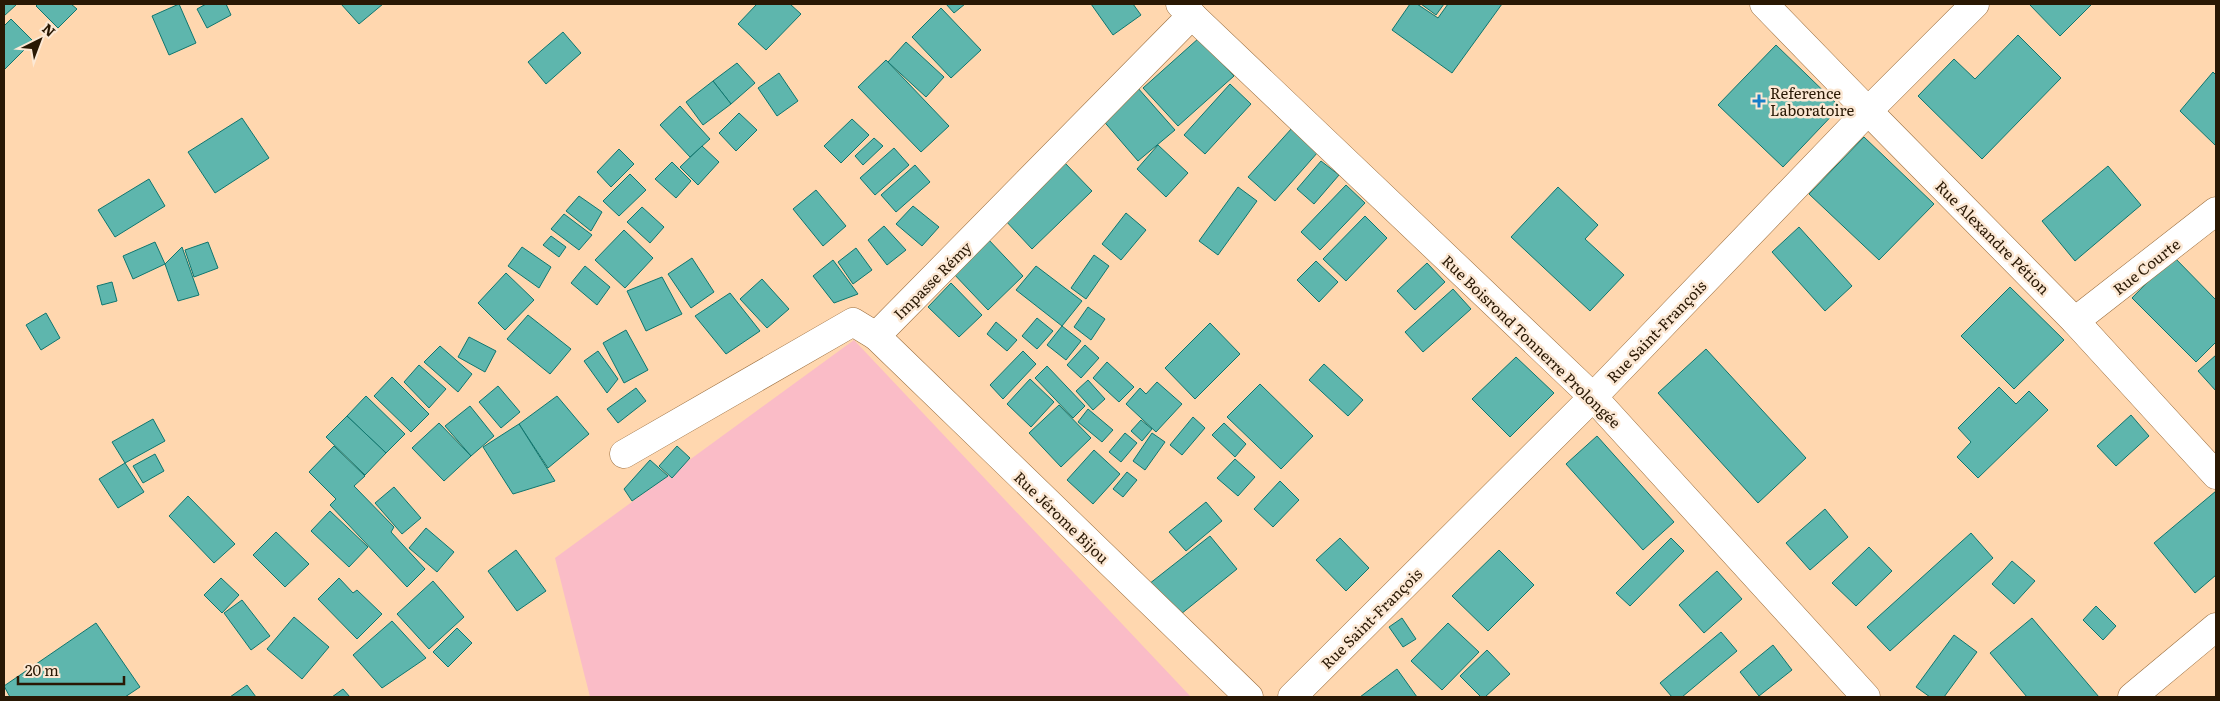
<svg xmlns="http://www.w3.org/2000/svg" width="2220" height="701" viewBox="0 0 2220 701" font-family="Literata,serif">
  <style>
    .green { fill: #fabcc7 }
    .building { fill: #5eb6ad; stroke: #0f766f }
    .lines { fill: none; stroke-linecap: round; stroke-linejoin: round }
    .street-casing { stroke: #9b6e3e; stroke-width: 29 }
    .secondary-casing { stroke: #9b6e3e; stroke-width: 29 }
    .street { stroke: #fff; stroke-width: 28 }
    .secondary { stroke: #fff; stroke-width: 28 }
    .poi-dot { fill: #177ec9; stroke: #fce8d4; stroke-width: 2 }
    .labels { text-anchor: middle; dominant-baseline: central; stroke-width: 5; stroke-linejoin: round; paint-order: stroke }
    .poi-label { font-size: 15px; fill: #291804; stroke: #fce8d4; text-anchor: start }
    .street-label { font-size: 15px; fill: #291804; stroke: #fce8d4 }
  </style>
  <rect width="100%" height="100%" fill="#ffd7af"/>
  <path class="green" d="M 854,340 L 1191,697 L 590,697 L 555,558 Z"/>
  <g class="building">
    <path d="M 4,4 L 17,4 L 4,16 Z"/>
    <path d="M 38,4 L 71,4 L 77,9 L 58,28 L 36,6 Z"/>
    <path d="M 179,4 L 196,43 L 169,55 L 152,16 Z"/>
    <path d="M 206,4 L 226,4 L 231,15 L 207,28 L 197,9 Z"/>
    <path d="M 341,4 L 383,4 L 359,24 Z"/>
    <path d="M 757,4 L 790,4 L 801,14 L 766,50 L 738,24 Z"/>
    <path d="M 946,4 L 965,4 L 954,13 Z"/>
    <path d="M 1091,4 L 1133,4 L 1141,15 L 1113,35 Z"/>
    <path d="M 1410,4 L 1417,4 L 1438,18 L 1448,4 L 1502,4 L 1452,73 L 1392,30 Z"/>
    <path d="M 1421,4 L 1444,4 L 1436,15 Z"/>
    <path d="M 2029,4 L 2092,4 L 2060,36 Z"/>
    <path d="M 941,8 L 981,50 L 951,78 L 912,37 Z"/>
    <path d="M 11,19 L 33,41 L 4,70 L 4,26 Z"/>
    <path d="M 563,32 L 581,53 L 546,84 L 528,62 Z"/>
    <path d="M 2018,35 L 2061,78 L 1982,159 L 1918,96 L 1954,59 L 1975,79 Z"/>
    <path d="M 1199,38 L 1234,76 L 1178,126 L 1143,88 Z"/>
    <path d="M 906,42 L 944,77 L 926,97 L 888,62 Z"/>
    <path d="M 1776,45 L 1840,107 L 1783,167 L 1718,105 Z"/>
    <path d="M 886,60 L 949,126 L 921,152 L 858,87 Z"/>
    <path d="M 737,63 L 755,83 L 731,104 L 713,81 Z"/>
    <path d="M 2213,72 L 2216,75 L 2216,146 L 2180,111 Z"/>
    <path d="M 779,73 L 798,101 L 777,116 L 758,88 Z"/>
    <path d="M 713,81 L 731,104 L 703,125 L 686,102 Z"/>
    <path d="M 1230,84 L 1251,104 L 1205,154 L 1184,135 Z"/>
    <path d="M 1137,87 L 1175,130 L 1138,161 L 1101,118 Z"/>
    <path d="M 680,106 L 710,139 L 690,157 L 660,125 Z"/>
    <path d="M 739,113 L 757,130 L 736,151 L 719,133 Z"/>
    <path d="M 242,118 L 269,158 L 215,193 L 188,152 Z"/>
    <path d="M 852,119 L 869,135 L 841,163 L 824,146 Z"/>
    <path d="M 1292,128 L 1318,152 L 1275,201 L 1248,177 Z"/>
    <path d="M 1864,137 L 1934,204 L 1879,260 L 1809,194 Z"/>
    <path d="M 874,138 L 883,146 L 863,165 L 855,156 Z"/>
    <path d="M 1158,145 L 1188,173 L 1166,197 L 1137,169 Z"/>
    <path d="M 702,146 L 719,162 L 698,185 L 680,167 Z"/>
    <path d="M 894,148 L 909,165 L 875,195 L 860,178 Z"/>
    <path d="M 619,149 L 634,164 L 611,187 L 597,172 Z"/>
    <path d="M 1321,161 L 1339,175 L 1314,204 L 1297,189 Z"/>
    <path d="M 672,162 L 691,181 L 676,198 L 655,179 Z"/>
    <path d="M 1064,162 L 1092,191 L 1032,249 L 1004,219 Z"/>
    <path d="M 915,165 L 930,182 L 896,212 L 881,195 Z"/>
    <path d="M 2108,166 L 2141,205 L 2075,261 L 2042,221 Z"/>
    <path d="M 630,174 L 646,190 L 619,216 L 603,201 Z"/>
    <path d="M 149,179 L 165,206 L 115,237 L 98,210 Z"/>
    <path d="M 1346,185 L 1365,203 L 1320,250 L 1301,232 Z"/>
    <path d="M 1238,187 L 1257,201 L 1218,255 L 1199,241 Z"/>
    <path d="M 1558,187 L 1598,225 L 1585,239 L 1624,275 L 1590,311 L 1511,237 Z"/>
    <path d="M 816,190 L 846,226 L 823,246 L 793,209 Z"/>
    <path d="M 579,196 L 602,212 L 591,231 L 566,211 Z"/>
    <path d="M 913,206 L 939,227 L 922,246 L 896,224 Z"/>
    <path d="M 642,207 L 664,227 L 650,243 L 627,222 Z"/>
    <path d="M 1126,213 L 1146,230 L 1121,260 L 1102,244 Z"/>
    <path d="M 564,214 L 592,235 L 579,250 L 551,229 Z"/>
    <path d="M 1365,216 L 1387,238 L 1346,281 L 1323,259 Z"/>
    <path d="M 884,226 L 906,250 L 887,265 L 868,240 Z"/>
    <path d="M 1799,227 L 1852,286 L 1825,311 L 1772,252 Z"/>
    <path d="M 624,230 L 653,258 L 625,288 L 595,260 Z"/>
    <path d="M 551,236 L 566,247 L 559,257 L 543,245 Z"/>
    <path d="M 987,238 L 1023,276 L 988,310 L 952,272 Z"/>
    <path d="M 155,242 L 165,264 L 133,279 L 123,256 Z"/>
    <path d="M 208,242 L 218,268 L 194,277 L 185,250 Z"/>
    <path d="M 182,247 L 199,295 L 178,301 L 165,264 Z"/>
    <path d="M 522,247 L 551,267 L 539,288 L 508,266 Z"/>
    <path d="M 856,248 L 872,270 L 853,284 L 838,262 Z"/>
    <path d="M 1094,255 L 1109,266 L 1086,299 L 1071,288 Z"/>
    <path d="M 2173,256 L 2216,300 L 2216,342 L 2196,362 L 2132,298 Z"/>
    <path d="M 692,258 L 714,292 L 691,308 L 668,274 Z"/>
    <path d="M 833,260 L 858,294 L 834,303 L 813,276 Z"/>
    <path d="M 1316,261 L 1338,282 L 1319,302 L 1297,280 Z"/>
    <path d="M 1427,263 L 1445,282 L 1415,310 L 1397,291 Z"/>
    <path d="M 585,266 L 610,287 L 597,305 L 571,283 Z"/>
    <path d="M 1036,266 L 1082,301 L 1062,326 L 1016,290 Z"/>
    <path d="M 506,273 L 534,300 L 505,330 L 478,303 Z"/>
    <path d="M 662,277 L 682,314 L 646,331 L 627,291 Z"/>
    <path d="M 762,279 L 789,309 L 767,328 L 740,299 Z"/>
    <path d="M 112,282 L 117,301 L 102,305 L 97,286 Z"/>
    <path d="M 951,283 L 982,315 L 959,337 L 928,307 Z"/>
    <path d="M 2010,287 L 2064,340 L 2014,389 L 1961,336 Z"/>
    <path d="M 1453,289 L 1471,309 L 1423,352 L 1405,332 Z"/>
    <path d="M 730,293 L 760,331 L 726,354 L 695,316 Z"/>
    <path d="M 1088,307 L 1105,319 L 1091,340 L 1074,327 Z"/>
    <path d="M 46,313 L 60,338 L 41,350 L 26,325 Z"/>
    <path d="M 528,315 L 571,349 L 550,374 L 507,339 Z"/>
    <path d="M 1037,318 L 1053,331 L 1037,349 L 1022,336 Z"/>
    <path d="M 996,322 L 1017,340 L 1007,351 L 987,334 Z"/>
    <path d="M 1210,323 L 1240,354 L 1195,399 L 1165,368 Z"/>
    <path d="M 1062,326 L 1081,341 L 1066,360 L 1047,345 Z"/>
    <path d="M 626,330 L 648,370 L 624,383 L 603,343 Z"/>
    <path d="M 469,337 L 496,351 L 485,372 L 458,357 Z"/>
    <path d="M 1085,345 L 1099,358 L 1081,378 L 1067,365 Z"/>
    <path d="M 440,346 L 472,374 L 458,392 L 424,362 Z"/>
    <path d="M 1706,349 L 1806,458 L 1758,503 L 1658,393 Z"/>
    <path d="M 598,351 L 618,379 L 607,393 L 584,361 Z"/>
    <path d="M 1023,351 L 1036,364 L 1003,399 L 990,385 Z"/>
    <path d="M 2216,355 L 2216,391 L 2198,371 Z"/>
    <path d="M 1516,357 L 1554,393 L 1510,437 L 1472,399 Z"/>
    <path d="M 1107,362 L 1134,387 L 1119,402 L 1093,378 Z"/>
    <path d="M 1324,364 L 1363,400 L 1348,416 L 1309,380 Z"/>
    <path d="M 419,365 L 446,389 L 429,408 L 404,382 Z"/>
    <path d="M 1047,366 L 1085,406 L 1073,418 L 1035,378 Z"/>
    <path d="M 392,377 L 429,414 L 411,432 L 374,396 Z"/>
    <path d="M 1030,379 L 1054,402 L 1031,427 L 1007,404 Z"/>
    <path d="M 1088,380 L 1105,399 L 1093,410 L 1076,391 Z"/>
    <path d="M 1157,382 L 1182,404 L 1156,432 L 1126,404 L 1140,388 L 1146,394 Z"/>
    <path d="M 1260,384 L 1313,436 L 1281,469 L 1227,417 Z"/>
    <path d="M 498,386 L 520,412 L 501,428 L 479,402 Z"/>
    <path d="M 1999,387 L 2016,404 L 2029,391 L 2048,410 L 1978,478 L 1957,457 L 1971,442 L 1958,428 Z"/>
    <path d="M 636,388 L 646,401 L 618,423 L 607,409 Z"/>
    <path d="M 366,396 L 405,434 L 386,453 L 347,416 Z"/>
    <path d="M 557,396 L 589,434 L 548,468 L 519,424 Z"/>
    <path d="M 1059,405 L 1091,438 L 1061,467 L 1029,433 Z"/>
    <path d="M 470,406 L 494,436 L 471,456 L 445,426 Z"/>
    <path d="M 1088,409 L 1113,430 L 1102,442 L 1078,422 Z"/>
    <path d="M 2131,415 L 2149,436 L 2116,466 L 2097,446 Z"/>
    <path d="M 347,416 L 386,453 L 365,475 L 326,437 Z"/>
    <path d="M 1193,417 L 1205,428 L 1182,455 L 1170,445 Z"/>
    <path d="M 153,419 L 165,441 L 125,463 L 112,442 Z"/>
    <path d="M 1141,420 L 1152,429 L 1142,441 L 1131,431 Z"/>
    <path d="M 439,423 L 471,456 L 444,481 L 412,448 Z"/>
    <path d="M 1224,423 L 1246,444 L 1235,457 L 1212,435 Z"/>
    <path d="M 519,424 L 555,481 L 513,494 L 483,447 Z"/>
    <path d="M 1125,433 L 1137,443 L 1121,462 L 1109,452 Z"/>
    <path d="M 1152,433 L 1165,442 L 1145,470 L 1133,461 Z"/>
    <path d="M 1597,436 L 1674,522 L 1643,550 L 1566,464 Z"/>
    <path d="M 334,446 L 365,476 L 354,486 L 394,527 L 391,532 L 425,569 L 407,587 L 330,505 L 336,499 L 309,472 Z"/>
    <path d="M 677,446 L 690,458 L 672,478 L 659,466 Z"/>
    <path d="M 1094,450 L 1120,474 L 1093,504 L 1067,480 Z"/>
    <path d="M 155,454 L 164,471 L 143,483 L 133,466 Z"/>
    <path d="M 1235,459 L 1255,477 L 1238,496 L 1217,478 Z"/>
    <path d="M 650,460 L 668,476 L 632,501 L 624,489 Z"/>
    <path d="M 125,463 L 144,492 L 118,508 L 99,479 Z"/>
    <path d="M 1127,472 L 1137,480 L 1123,497 L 1113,489 Z"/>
    <path d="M 1280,481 L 1299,500 L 1273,527 L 1254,509 Z"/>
    <path d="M 394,487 L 421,518 L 402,534 L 375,503 Z"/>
    <path d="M 2216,491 L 2216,575 L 2195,593 L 2154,543 Z"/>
    <path d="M 188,496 L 235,544 L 214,563 L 169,516 Z"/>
    <path d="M 1206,502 L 1222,521 L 1186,551 L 1169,532 Z"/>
    <path d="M 1825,509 L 1848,537 L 1810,570 L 1786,543 Z"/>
    <path d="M 330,511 L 368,547 L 349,567 L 311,531 Z"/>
    <path d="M 426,528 L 454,552 L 437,572 L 409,548 Z"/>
    <path d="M 276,532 L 309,564 L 285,587 L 253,555 Z"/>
    <path d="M 1971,533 L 1993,558 L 1890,651 L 1867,627 Z"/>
    <path d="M 1210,536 L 1237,569 L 1176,618 L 1149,584 Z"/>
    <path d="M 1340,538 L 1369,568 L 1346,591 L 1316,560 Z"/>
    <path d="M 1671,538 L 1684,551 L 1630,606 L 1616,593 Z"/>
    <path d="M 1869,547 L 1892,571 L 1856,606 L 1832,583 Z"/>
    <path d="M 516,550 L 546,591 L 517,611 L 488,571 Z"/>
    <path d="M 1499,550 L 1534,585 L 1488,631 L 1452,596 Z"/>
    <path d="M 2012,561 L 2035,581 L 2014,604 L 1992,584 Z"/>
    <path d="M 1717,571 L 1742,599 L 1704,633 L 1679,605 Z"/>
    <path d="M 221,578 L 239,595 L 222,613 L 204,595 Z"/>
    <path d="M 339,578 L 353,593 L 357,590 L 382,614 L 357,639 L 318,599 Z"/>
    <path d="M 433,581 L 464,617 L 429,649 L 397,614 Z"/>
    <path d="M 242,600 L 270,636 L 251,650 L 224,613 Z"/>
    <path d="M 2096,606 L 2116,626 L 2103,640 L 2083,620 Z"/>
    <path d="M 294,617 L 329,647 L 302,679 L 267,649 Z"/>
    <path d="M 1402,618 L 1416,639 L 1403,647 L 1389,627 Z"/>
    <path d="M 2032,618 L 2099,697 L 2027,697 L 1990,653 Z"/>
    <path d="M 392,621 L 426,658 L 382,688 L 353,655 Z"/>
    <path d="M 96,623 L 140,687 L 125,697 L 10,697 L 4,686 Z"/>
    <path d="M 1448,623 L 1479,652 L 1442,690 L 1411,661 Z"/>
    <path d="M 457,628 L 472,643 L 448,667 L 433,652 Z"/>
    <path d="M 1721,632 L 1737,651 L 1682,697 L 1672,697 L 1660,683 Z"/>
    <path d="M 1954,635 L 1977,652 L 1944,697 L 1930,697 L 1916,687 Z"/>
    <path d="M 1773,645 L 1792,670 L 1759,696 L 1740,672 Z"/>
    <path d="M 1487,650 L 1510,674 L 1485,697 L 1481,697 L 1460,676 Z"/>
    <path d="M 1397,669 L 1417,697 L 1360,697 Z"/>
    <path d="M 247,685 L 256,697 L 230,697 Z"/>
    <path d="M 343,689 L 350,697 L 332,697 Z"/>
  </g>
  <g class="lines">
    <g class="street-casing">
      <g id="street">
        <path d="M 1868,111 L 2075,321 L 2216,475"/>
        <path d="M 2075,321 L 2216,211"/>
        <path d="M 876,336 L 1249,697"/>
        <path d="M 624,454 L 853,322 L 876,336 L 1192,15"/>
      </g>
    </g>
    <g class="secondary-casing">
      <g id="secondary">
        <path d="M 1180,4 L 1593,397 L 1866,697"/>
        <path d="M 1764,4 L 1868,111"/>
        <path d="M 1292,697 L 1593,397 L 1868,111 L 1975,4"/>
        <path d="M 2132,697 L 2216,627"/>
      </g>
    </g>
    <use href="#street" class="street"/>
    <use href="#secondary" class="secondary"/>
  </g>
  <path class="poi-dot" d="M1756.5 93.5h5v5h5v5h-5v5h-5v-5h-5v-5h5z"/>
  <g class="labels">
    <g class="poi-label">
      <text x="1770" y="92">Reference<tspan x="1770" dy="17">Laboratoire</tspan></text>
    </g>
    <g class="street-label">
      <text transform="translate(1993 237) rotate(45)">Rue Alexandre Pétion</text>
      <text transform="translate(2146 266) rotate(-38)">Rue Courte</text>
      <text transform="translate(932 280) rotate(-45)">Impasse Rémy</text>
      <text transform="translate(1656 331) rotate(-46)">Rue Saint-François</text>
      <text transform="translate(1532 341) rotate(44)">Rue Boisrond Tonnerre Prolongée</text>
      <text transform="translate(1062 517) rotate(44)">Rue Jérome Bijou</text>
      <text transform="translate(1371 618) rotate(-45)">Rue Saint-François</text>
    </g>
  </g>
  <rect width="2220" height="701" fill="none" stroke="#291804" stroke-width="10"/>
  <g transform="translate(40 40) rotate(42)" stroke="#fce8d4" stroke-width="4" paint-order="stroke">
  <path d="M0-4L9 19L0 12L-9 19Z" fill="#291804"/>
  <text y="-8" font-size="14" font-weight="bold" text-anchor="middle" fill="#291804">N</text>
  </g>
  <path d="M18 676v8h106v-8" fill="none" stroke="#291804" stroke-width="2.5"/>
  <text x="25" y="676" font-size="15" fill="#291804" stroke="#fce8d4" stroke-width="4" paint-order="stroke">20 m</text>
</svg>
